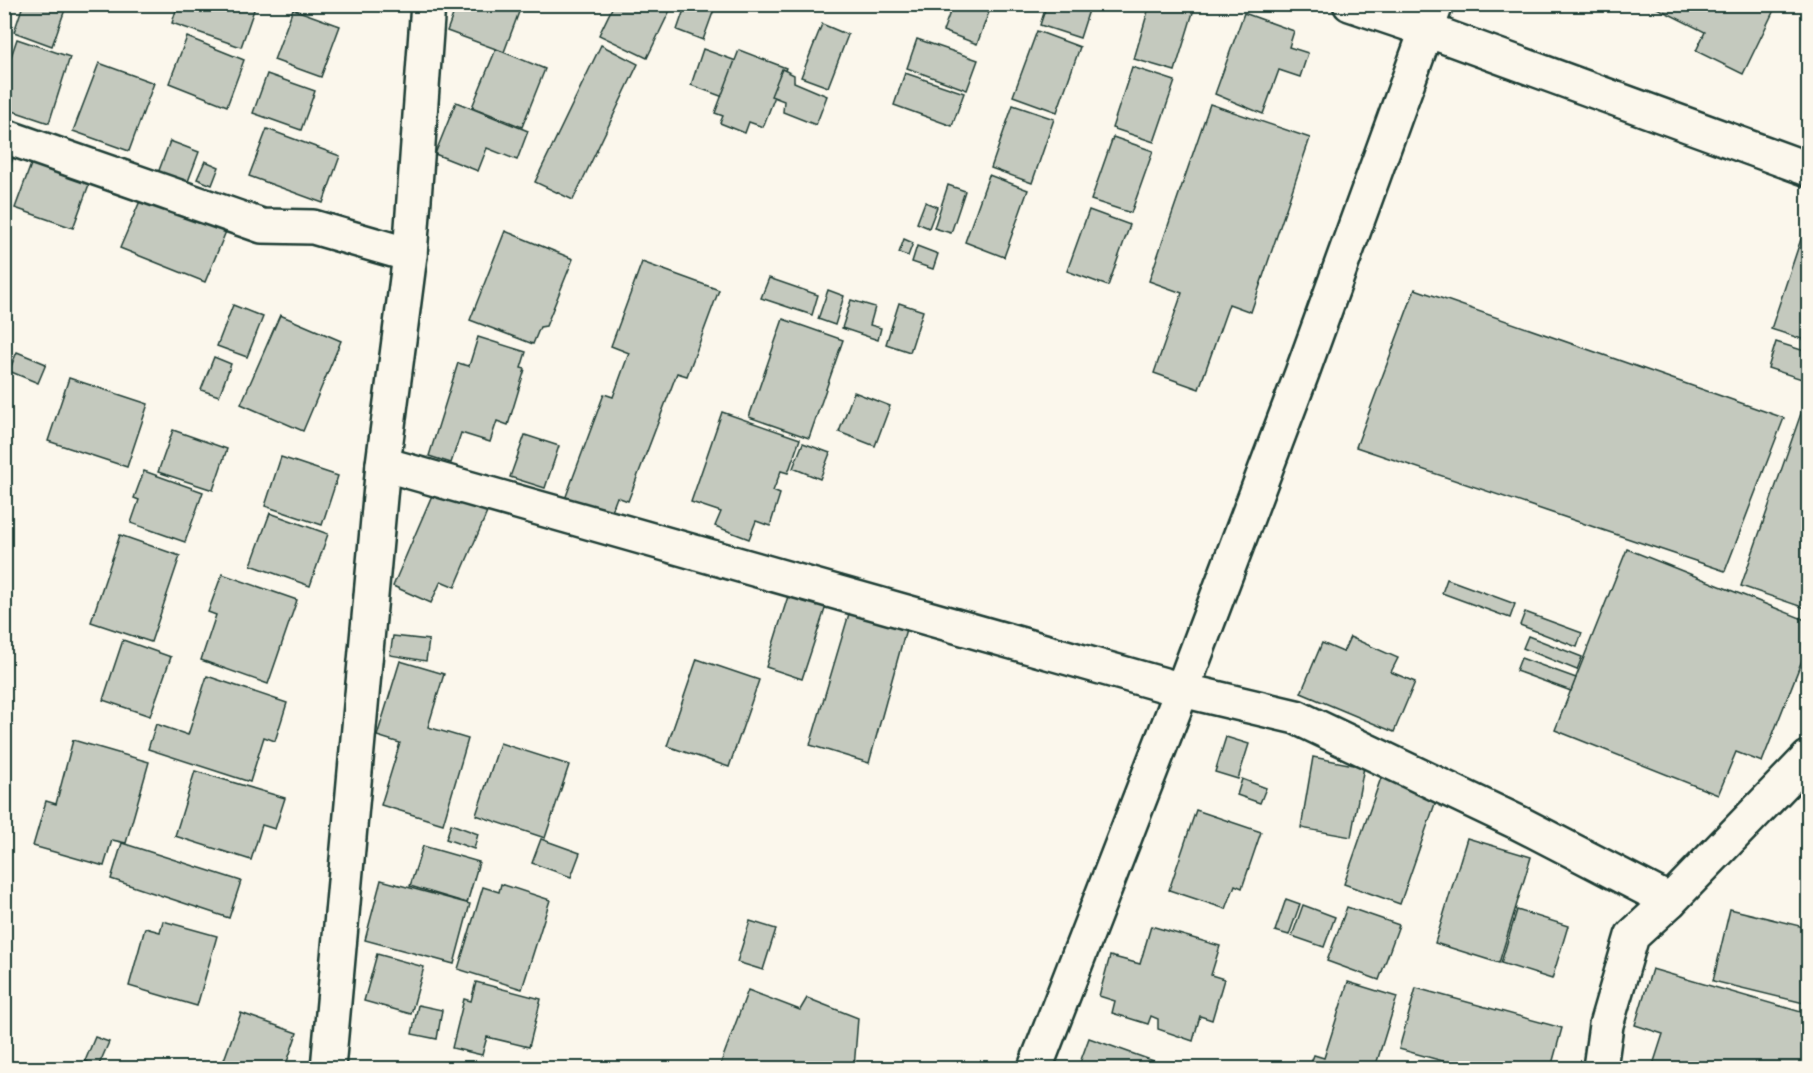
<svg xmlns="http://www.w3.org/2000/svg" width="1813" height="1073" viewBox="0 0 1813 1073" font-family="'Patrick Hand',sans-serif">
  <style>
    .building { fill: #c4c9be; stroke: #1f3d34; stroke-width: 1.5 }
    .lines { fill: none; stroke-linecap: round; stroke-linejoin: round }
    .minor-casing { stroke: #1f3d34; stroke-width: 38 }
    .minor { stroke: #fbf7ec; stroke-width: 33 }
  </style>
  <rect width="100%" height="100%" fill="#fbf7ec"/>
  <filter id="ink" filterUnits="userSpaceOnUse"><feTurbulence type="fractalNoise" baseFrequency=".0167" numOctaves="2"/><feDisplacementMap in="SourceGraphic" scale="12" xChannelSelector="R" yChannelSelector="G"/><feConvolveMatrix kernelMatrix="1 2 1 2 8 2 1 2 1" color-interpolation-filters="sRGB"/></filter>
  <g filter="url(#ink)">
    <g class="building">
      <path d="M 10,4 L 67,4 L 52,46 L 14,32 L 22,8 Z"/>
      <path d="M 178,4 L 256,4 L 241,47 L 172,23 Z"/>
      <path d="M 457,4 L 522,4 L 504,52 L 447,31 Z"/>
      <path d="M 614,4 L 673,4 L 647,58 L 599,35 Z"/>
      <path d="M 686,4 L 708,4 L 715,7 L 703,40 L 677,30 Z"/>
      <path d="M 953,4 L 992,4 L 977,44 L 943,31 Z"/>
      <path d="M 1047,4 L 1091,4 L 1080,38 L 1040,25 Z"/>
      <path d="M 1150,4 L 1195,6 L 1175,71 L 1134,59 Z"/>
      <path d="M 1649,4 L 1773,4 L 1776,6 L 1743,74 L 1696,51 L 1705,32 Z"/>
      <path d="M 293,9 L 340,26 L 321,77 L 274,60 Z"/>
      <path d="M 1244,13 L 1294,31 L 1289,47 L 1308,53 L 1300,77 L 1279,70 L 1263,114 L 1215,94 Z"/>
      <path d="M 822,24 L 848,35 L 828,87 L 801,77 Z"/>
      <path d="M 1037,31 L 1080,47 L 1057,112 L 1013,96 Z"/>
      <path d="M 187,37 L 244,60 L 227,106 L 169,83 Z"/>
      <path d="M 17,39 L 70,57 L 49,123 L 4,108 L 4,77 Z"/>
      <path d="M 917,39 L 978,60 L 967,90 L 907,68 Z"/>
      <path d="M 601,45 L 638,64 L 573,200 L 535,182 Z"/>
      <path d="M 496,49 L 545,69 L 522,127 L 472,107 Z"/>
      <path d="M 703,49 L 739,62 L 726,98 L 691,85 Z"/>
      <path d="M 739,50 L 786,68 L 763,127 L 749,122 L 745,133 L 720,123 L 723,116 L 715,113 Z"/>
      <path d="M 99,63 L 154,83 L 129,151 L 73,131 Z"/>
      <path d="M 1132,67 L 1175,81 L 1154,142 L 1112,128 Z"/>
      <path d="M 782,69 L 794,75 L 794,82 L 827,96 L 816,125 L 783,112 L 784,101 L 771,96 Z"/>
      <path d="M 905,73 L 964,93 L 952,126 L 894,105 Z"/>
      <path d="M 267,74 L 315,91 L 301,130 L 253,113 Z"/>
      <path d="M 456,102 L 528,131 L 517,160 L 487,148 L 478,171 L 435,154 Z"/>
      <path d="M 1210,104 L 1310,138 L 1251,312 L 1229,304 L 1199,389 L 1154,373 L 1182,293 L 1149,281 Z"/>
      <path d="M 1013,105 L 1054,119 L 1032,183 L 991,168 Z"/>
      <path d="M 267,129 L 340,156 L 323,203 L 249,176 Z"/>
      <path d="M 1113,137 L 1153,151 L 1131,213 L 1091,200 Z"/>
      <path d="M 170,141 L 199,152 L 187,184 L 158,173 Z"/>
      <path d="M 4,145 L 16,149 L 4,184 Z"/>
      <path d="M 33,159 L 91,179 L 73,228 L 15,208 Z"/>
      <path d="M 205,161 L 219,167 L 212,185 L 197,179 Z"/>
      <path d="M 989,175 L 1028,190 L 1004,257 L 965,242 Z"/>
      <path d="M 948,185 L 965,191 L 951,233 L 934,228 Z"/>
      <path d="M 143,194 L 227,229 L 205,282 L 120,248 Z"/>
      <path d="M 925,202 L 937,207 L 929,228 L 917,223 Z"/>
      <path d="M 1089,210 L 1130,225 L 1108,286 L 1067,271 Z"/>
      <path d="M 505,231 L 573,259 L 546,326 L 540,327 L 533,344 L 470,320 Z"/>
      <path d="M 904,239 L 913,243 L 908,256 L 899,253 Z"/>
      <path d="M 1801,239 L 1808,242 L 1808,341 L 1771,329 Z"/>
      <path d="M 917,246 L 938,254 L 933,269 L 912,262 Z"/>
      <path d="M 642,262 L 719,290 L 687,376 L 677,373 L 628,501 L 617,497 L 610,516 L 565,499 L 604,394 L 613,397 L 629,353 L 611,346 Z"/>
      <path d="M 769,278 L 818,295 L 812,315 L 761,298 Z"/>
      <path d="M 1415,289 L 1784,418 L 1725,571 L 1356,447 Z"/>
      <path d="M 828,290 L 844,296 L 835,325 L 818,319 Z"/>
      <path d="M 851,300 L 875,307 L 870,325 L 881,328 L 878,340 L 842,328 Z"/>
      <path d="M 899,303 L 923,311 L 910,352 L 886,344 Z"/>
      <path d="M 233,305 L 263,317 L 247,357 L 217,346 Z"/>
      <path d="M 280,315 L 341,341 L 303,431 L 241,404 Z"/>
      <path d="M 783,319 L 843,340 L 809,438 L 749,417 Z"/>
      <path d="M 478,337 L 526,352 L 521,368 L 525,369 L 508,425 L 497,421 L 490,442 L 461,433 L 451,463 L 429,456 L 458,363 L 469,366 Z"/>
      <path d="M 1776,342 L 1808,352 L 1808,381 L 1768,368 Z"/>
      <path d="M 17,352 L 46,364 L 38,383 L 9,371 Z"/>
      <path d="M 214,357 L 231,364 L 219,396 L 201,390 Z"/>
      <path d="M 69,378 L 148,404 L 127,467 L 48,441 Z"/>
      <path d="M 854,392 L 890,406 L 875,446 L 839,432 Z"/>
      <path d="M 1806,399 L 1808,400 L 1808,609 L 1741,586 Z"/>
      <path d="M 722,412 L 800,439 L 788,473 L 781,471 L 773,491 L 780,494 L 770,526 L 756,521 L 749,539 L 715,526 L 721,512 L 691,502 Z"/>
      <path d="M 173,430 L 227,449 L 213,490 L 158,472 Z"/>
      <path d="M 525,435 L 559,446 L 545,488 L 510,477 Z"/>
      <path d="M 803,443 L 830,453 L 820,479 L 793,468 Z"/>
      <path d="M 281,457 L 338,476 L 322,525 L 265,506 Z"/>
      <path d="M 144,471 L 203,492 L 185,542 L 131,523 L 139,500 L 134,498 Z"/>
      <path d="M 436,486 L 489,508 L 455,587 L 441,581 L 431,603 L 393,586 Z"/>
      <path d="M 270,513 L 328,534 L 310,586 L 251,565 Z"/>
      <path d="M 120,535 L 180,556 L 151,642 L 91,622 Z"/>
      <path d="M 1627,549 L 1808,621 L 1808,645 L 1762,762 L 1736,752 L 1718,795 L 1555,730 Z"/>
      <path d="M 222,574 L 297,600 L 268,684 L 201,660 L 216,615 L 208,612 Z"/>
      <path d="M 1447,579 L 1515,604 L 1510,618 L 1442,593 Z"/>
      <path d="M 789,593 L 826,606 L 802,679 L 766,667 Z"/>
      <path d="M 851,607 L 909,618 L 869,763 L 810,745 Z"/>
      <path d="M 1525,612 L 1582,633 L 1577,647 L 1520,625 Z"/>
      <path d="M 393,636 L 429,640 L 426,661 L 390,655 Z"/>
      <path d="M 1528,636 L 1582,657 L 1577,670 L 1523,648 Z"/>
      <path d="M 1350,637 L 1398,658 L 1391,672 L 1415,682 L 1394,732 L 1301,693 L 1322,643 L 1343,652 Z"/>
      <path d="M 123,640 L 171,657 L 150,716 L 103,700 Z"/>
      <path d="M 1521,658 L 1576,678 L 1571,691 L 1516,671 Z"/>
      <path d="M 697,659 L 759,680 L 729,767 L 667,746 Z"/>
      <path d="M 400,661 L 444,674 L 428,727 L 468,739 L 443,824 L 381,805 L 400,743 L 377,736 Z"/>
      <path d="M 207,676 L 287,703 L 275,741 L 264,737 L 250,782 L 148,749 L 156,724 L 188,735 Z"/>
      <path d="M 1226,737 L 1249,744 L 1238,779 L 1215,772 Z"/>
      <path d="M 73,740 L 149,762 L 126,843 L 112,840 L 104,866 L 33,846 L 46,801 L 56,804 Z"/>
      <path d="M 500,743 L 569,765 L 545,838 L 476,815 Z"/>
      <path d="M 1313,757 L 1364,767 L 1351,837 L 1301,828 Z"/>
      <path d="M 195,771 L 285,798 L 275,829 L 262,825 L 251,860 L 175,836 Z"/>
      <path d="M 1382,775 L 1438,795 L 1400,904 L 1344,884 Z"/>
      <path d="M 1242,779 L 1266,788 L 1260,803 L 1237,795 Z"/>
      <path d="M 1196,810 L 1261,832 L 1242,888 L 1235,885 L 1226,909 L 1169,890 Z"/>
      <path d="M 451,824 L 478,834 L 474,849 L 446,839 Z"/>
      <path d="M 1467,838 L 1531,857 L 1499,963 L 1435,943 Z"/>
      <path d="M 541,839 L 580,853 L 571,877 L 532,863 Z"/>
      <path d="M 122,843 L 241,881 L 229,918 L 111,879 Z"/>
      <path d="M 423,846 L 479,862 L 467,903 L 410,886 Z"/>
      <path d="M 381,880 L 470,904 L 454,964 L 365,940 Z"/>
      <path d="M 501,884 L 550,900 L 522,989 L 458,969 L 483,887 L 499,892 Z"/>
      <path d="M 1286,899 L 1300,904 L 1289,935 L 1275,931 Z"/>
      <path d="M 1303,905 L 1335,917 L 1324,947 L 1292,936 Z"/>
      <path d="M 1347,907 L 1399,925 L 1379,980 L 1327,961 Z"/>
      <path d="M 1730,909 L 1808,928 L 1808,1004 L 1713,981 Z"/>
      <path d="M 1517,910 L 1568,926 L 1552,979 L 1501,963 Z"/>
      <path d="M 163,921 L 217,936 L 197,1006 L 129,986 L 145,928 L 160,932 Z"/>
      <path d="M 750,921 L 776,929 L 763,970 L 737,962 Z"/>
      <path d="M 1151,926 L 1220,946 L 1211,975 L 1224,979 L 1212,1020 L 1200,1016 L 1193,1041 L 1158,1029 L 1158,1019 L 1151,1016 L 1148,1024 L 1112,1013 L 1115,1001 L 1099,996 L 1110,956 L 1140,964 Z"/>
      <path d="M 377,954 L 424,967 L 411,1014 L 364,1001 Z"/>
      <path d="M 1652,969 L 1808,1014 L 1808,1068 L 1652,1068 L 1663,1034 L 1635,1025 Z"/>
      <path d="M 476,982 L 541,999 L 529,1047 L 487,1037 L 482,1055 L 452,1048 L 464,999 L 471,1001 Z"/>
      <path d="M 1348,982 L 1397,997 L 1375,1068 L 1309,1068 L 1314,1055 L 1324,1058 Z"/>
      <path d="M 1416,988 L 1562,1028 L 1551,1068 L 1468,1068 L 1399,1049 Z"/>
      <path d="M 748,990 L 800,1010 L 807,998 L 858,1018 L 854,1068 L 719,1068 Z"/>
      <path d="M 418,1005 L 442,1010 L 437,1039 L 412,1034 Z"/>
      <path d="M 241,1013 L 297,1033 L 285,1068 L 221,1068 Z"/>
      <path d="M 95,1037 L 109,1042 L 98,1067 L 85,1061 Z"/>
      <path d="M 1089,1038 L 1173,1068 L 1078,1068 Z"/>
      <path d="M 1396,1064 L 1413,1068 L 1394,1068 Z"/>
    </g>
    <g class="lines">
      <g class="minor-casing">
        <g id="minor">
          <path d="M 1350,4 L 1427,30 L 1808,169"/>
          <path d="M 4,136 L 262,226 L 313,227 L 410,255"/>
          <path d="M 383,464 L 1182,690 L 1296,717 L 1519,823 L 1670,901"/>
          <path d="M 328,1068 L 383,464 L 410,255 L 428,4"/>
          <path d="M 1035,1068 L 1182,690 L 1302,373 L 1436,4"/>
          <path d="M 1600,1068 L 1606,1025 L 1632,936 L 1670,901 L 1808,758"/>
        </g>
      </g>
      <use href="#minor" class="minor"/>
    </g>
  </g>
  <rect width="1813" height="1073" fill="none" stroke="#fbf7ec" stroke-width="24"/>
  <rect x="12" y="12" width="1789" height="1049" fill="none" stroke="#1f3d34" stroke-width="2" filter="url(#ink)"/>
</svg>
